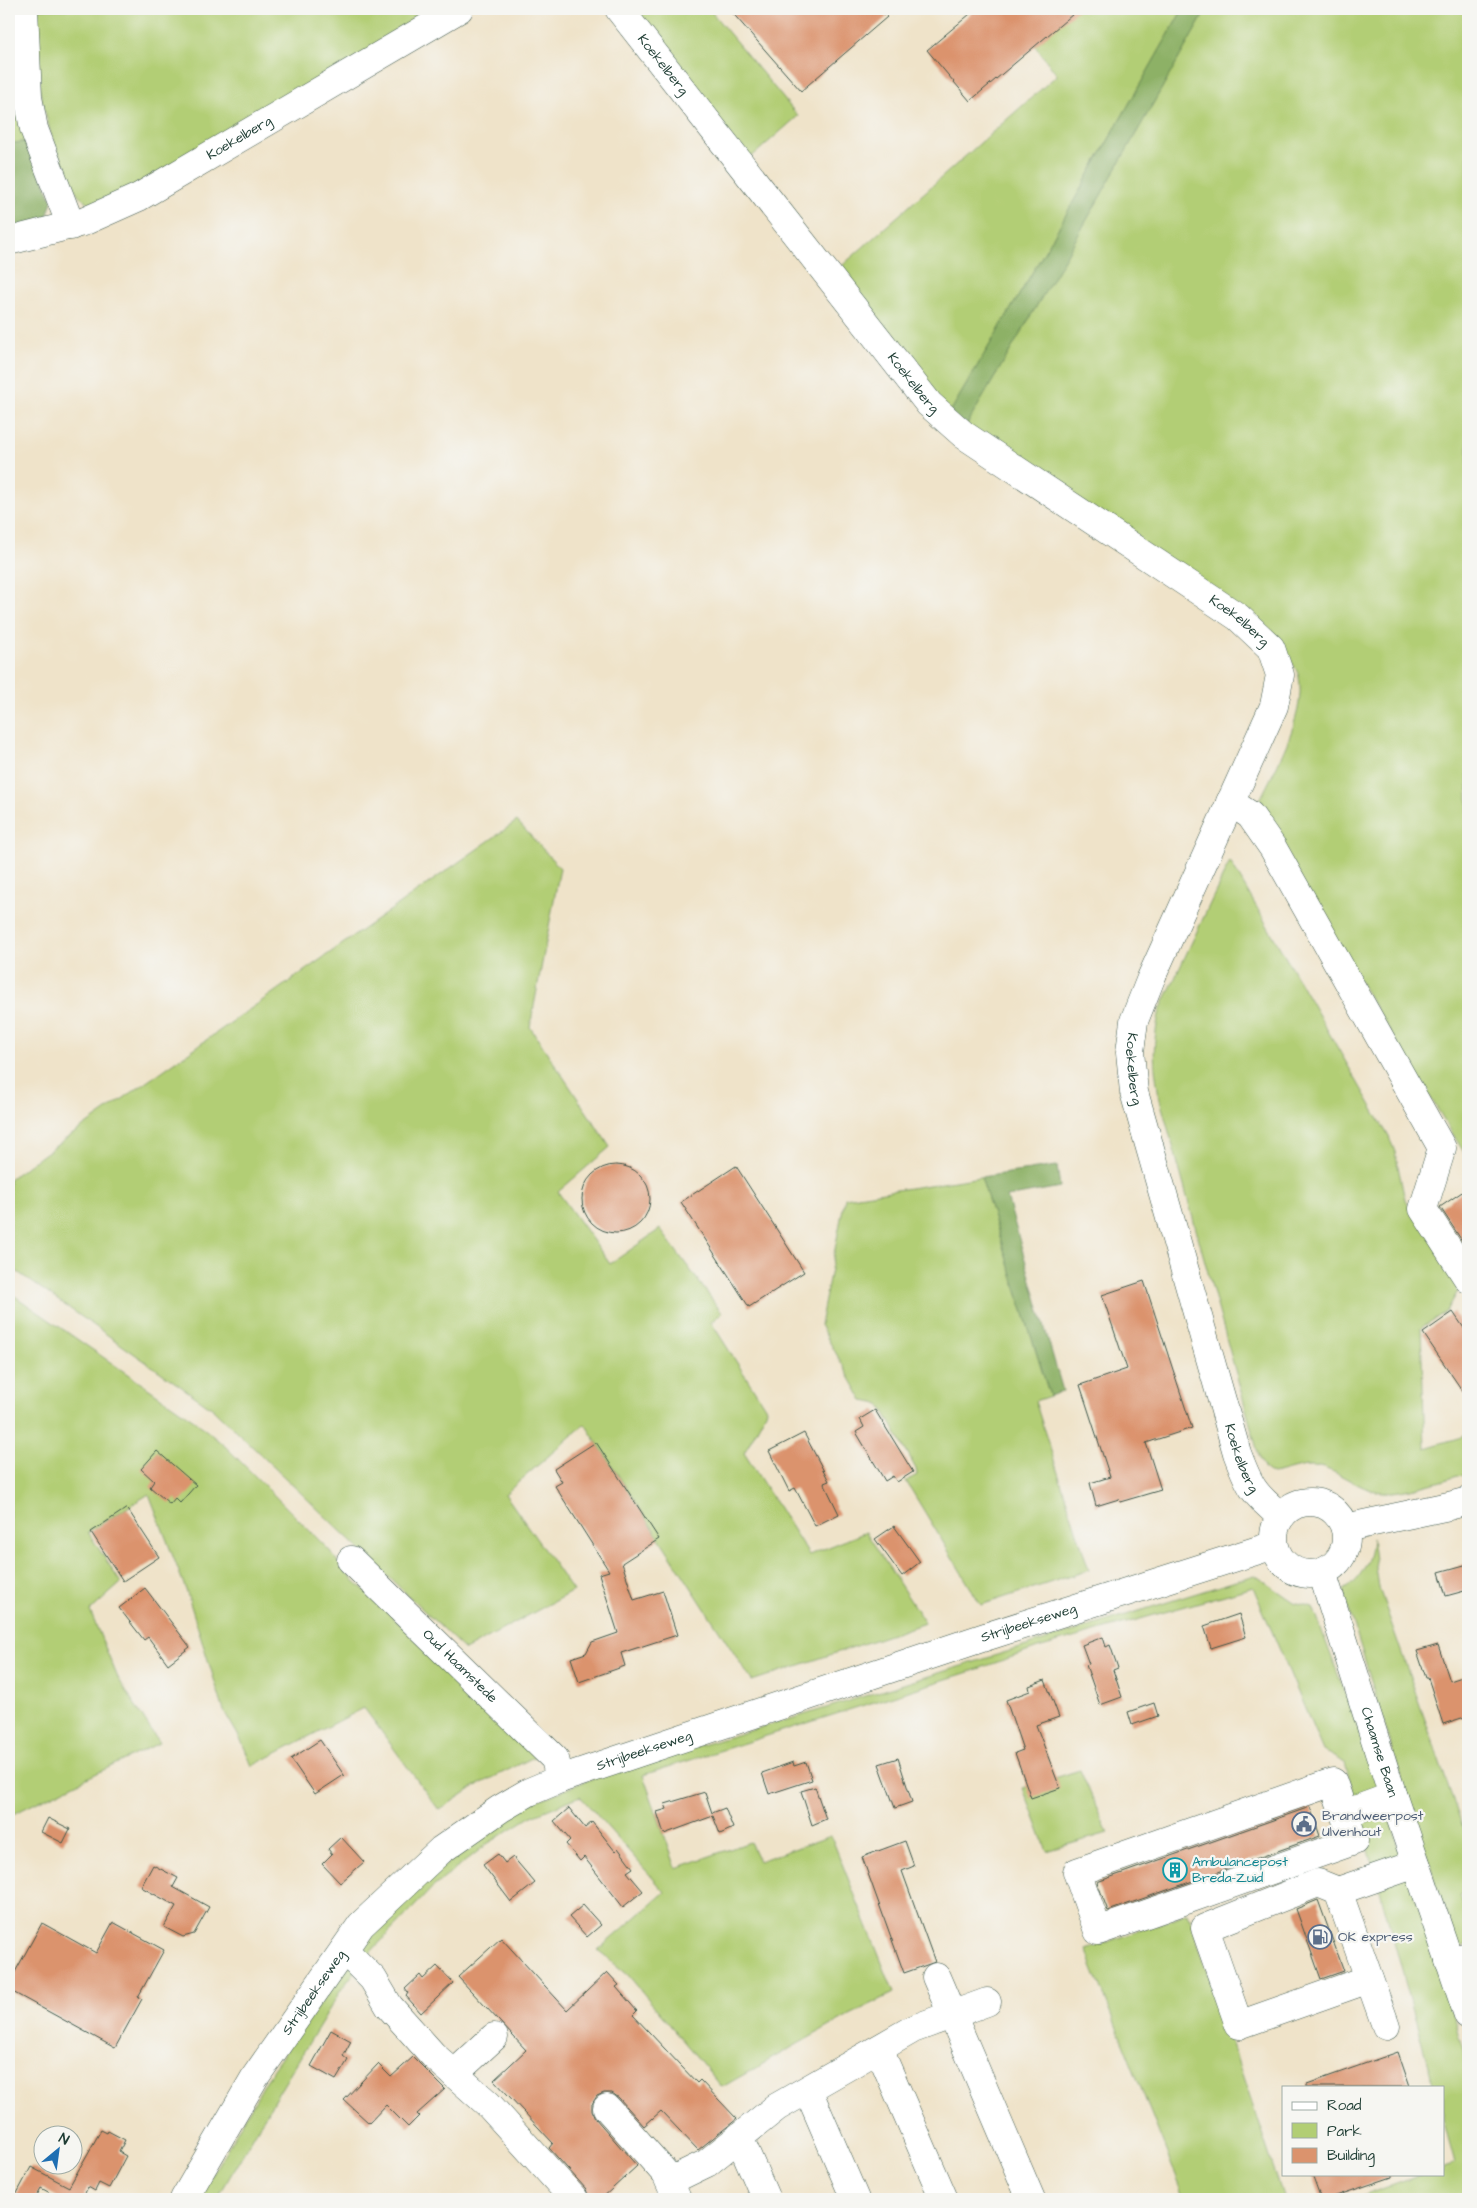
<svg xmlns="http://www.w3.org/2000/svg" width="1477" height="2208" viewBox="0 0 1477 2208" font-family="'Architects Daughter',sans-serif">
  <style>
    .green { fill: #b2ce74; stroke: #688654 }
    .forest { fill: #8db166; stroke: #56774d }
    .building { fill: #db936d }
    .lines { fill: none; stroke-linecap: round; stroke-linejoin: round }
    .minor-casing { stroke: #3e564a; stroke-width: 29 }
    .major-casing { stroke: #3e564a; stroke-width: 29 }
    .minor { stroke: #fff; stroke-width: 28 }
    .major { stroke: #fff; stroke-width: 28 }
    .labels { text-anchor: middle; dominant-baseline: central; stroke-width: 4.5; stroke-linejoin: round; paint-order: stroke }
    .street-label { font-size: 14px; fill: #1f3d34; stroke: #f6f6f2 }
    .service-label { font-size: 14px; fill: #4e5e75; stroke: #f6f6f2; text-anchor: start }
    .culture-label { font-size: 14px; fill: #0d838f; stroke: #f6f6f2; text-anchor: start }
  </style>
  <rect width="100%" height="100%" fill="#f6f6f2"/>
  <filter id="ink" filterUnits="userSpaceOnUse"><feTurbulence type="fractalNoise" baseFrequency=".02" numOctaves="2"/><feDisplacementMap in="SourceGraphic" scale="10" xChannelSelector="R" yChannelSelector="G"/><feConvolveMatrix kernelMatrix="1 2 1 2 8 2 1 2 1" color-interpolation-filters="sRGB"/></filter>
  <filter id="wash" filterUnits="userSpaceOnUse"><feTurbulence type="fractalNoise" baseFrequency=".0096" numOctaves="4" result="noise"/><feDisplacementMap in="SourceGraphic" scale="20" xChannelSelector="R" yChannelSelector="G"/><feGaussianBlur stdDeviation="1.12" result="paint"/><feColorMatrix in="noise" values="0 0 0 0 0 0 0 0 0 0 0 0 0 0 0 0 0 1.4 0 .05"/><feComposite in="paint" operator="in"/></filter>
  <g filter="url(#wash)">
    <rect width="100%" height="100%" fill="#efe3c9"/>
    <g class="green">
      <path d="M 9,9 L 12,9 L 28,141 L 9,144 Z"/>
      <path d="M 36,9 L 444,9 L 136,185 L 92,206 L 80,197 L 72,185 L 51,135 L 40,92 Z"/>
      <path d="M 629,9 L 709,9 L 798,116 L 748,160 Z"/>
      <path d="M 1008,9 L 1183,9 L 1055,234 L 949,414 L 836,271 L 1057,75 Z"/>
      <path d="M 1207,9 L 1468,9 L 1468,1159 L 1255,810 C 1272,774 1307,716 1299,677 C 1297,668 1288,658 1284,650 L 966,426 L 1073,244 Z"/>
      <path d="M 517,821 L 560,868 L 530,1027 L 610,1147 L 558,1192 L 610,1264 L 660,1229 L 722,1313 L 711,1322 L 767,1410 L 744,1453 L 809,1555 L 866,1532 L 925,1623 L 752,1681 L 585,1424 L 505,1494 L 573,1591 L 465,1650 L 213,1409 L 9,1266 L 9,1179 Z"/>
      <path d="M 1230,861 L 1389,1137 L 1395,1152 L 1405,1200 L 1462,1284 L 1447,1311 L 1421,1328 L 1425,1448 L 1468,1435 L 1468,1473 C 1447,1479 1403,1494 1382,1492 C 1357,1490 1339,1469 1314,1466 C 1300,1465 1286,1472 1272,1474 L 1265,1469 L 1260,1460 L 1159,1096 C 1153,1060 1152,1046 1160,1010 Z"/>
      <path d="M 981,1177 L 1050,1396 L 1035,1401 L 1089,1570 L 981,1605 L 906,1481 L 917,1475 L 916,1469 L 880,1404 L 863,1401 L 820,1325 L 845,1198 Z"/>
      <path d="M 9,1292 L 194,1420 L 226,1447 L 330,1551 L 345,1572 L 538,1755 L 474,1787 L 439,1810 L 364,1708 L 252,1766 L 242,1742 L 224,1711 L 186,1590 L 149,1494 L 88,1532 L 121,1583 L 90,1611 L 118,1678 L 159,1743 L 9,1816 Z"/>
      <path d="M 1372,1538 L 1379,1588 L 1468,1843 L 1468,1891 L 1459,1895 L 1468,1919 L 1468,1944 L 1458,1948 L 1413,1815 L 1343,1590 C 1362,1579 1371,1559 1372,1538 Z"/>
      <path d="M 1255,1575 L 1294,1602 L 1313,1607 L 1378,1782 L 1433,1949 L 1468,2067 L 1468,2199 L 1355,2199 L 1424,2174 L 1443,2174 L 1443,2167 L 1455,2163 L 1443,2119 L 1443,2087 L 1434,2087 L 1345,1763 L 1323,1751 L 1253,1587 L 1038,1648 L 975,1670 L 643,1775 L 676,1868 L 750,1842 L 759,1861 L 831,1836 L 894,1993 L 849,2015 L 722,2087 L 628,1975 L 598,1950 L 665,1892 L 580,1796 L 530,1817 L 487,1844 L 432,1888 L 365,1958 L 341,1990 L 273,2102 L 217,2199 L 198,2199 L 273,2069 L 372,1931 L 417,1887 L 481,1836 L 521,1807 L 606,1773 L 797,1717 Z"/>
      <path d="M 1080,1770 L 1108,1833 L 1047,1851 L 1023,1788 Z"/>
      <path d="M 1188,1913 L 1284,2199 L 1185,2199 L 1086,1950 Z"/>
    </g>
    <g class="forest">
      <path d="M 1183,9 L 1207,9 L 1073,244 L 966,426 L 949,414 L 1055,234 Z"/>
      <path d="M 28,141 L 52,201 L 45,224 L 9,232 L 9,144 Z"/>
      <path d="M 1057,1166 L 1060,1187 L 1007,1197 L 1063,1391 L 1050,1396 L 981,1177 Z"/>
    </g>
    <g id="blocks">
      <g class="building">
        <path d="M 729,9 L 879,9 L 887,17 L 801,91 Z"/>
        <path d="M 976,9 L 1079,9 L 970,101 L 927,50 Z"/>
        <circle cx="616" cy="1199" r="34"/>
        <path d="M 736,1166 L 804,1272 L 749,1307 L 681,1202 Z"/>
        <path d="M 1468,1188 L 1468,1250 L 1440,1207 Z"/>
        <path d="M 1144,1281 L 1192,1428 L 1146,1443 L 1161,1490 L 1120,1502 L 1119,1499 L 1096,1506 L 1090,1483 L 1110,1477 L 1080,1385 L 1127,1369 L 1102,1295 Z"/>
        <path d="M 1453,1312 L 1468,1334 L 1468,1399 L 1423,1333 Z"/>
        <path d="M 875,1410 L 913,1472 L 897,1482 L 893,1476 L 885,1481 L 856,1432 L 864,1427 L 860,1419 Z"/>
        <path d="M 804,1433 L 829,1481 L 824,1483 L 839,1514 L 815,1526 L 795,1488 L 789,1491 L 769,1451 Z"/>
        <path d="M 596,1442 L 659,1539 L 622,1563 L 634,1600 L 663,1591 L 677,1635 L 621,1653 L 625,1666 L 579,1682 L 571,1658 L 586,1653 L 592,1642 L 618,1633 L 599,1574 L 609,1571 L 555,1486 L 562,1482 L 554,1469 Z"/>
        <path d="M 157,1451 L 196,1485 L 180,1503 L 175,1498 L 170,1504 L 150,1487 L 154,1481 L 141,1469 Z"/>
        <path d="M 127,1508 L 159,1557 L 123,1581 L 91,1532 Z"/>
        <path d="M 894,1526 L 920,1562 L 902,1576 L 875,1539 Z"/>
        <path d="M 1468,1564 L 1468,1590 L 1446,1596 L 1439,1572 Z"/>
        <path d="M 145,1588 L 190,1647 L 168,1664 L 148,1637 L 144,1640 L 119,1608 Z"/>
        <path d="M 1239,1614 L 1246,1637 L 1211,1648 L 1204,1626 Z"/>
        <path d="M 1103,1637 L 1106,1647 L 1110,1645 L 1118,1668 L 1113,1670 L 1122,1697 L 1100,1705 L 1086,1665 L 1089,1664 L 1082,1645 Z"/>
        <path d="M 1438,1645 L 1450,1681 L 1468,1675 L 1468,1716 L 1443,1724 L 1428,1678 L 1426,1678 L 1417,1651 Z"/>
        <path d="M 1045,1680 L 1059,1717 L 1036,1725 L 1060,1788 L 1031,1798 L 1015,1753 L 1023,1750 L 1006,1700 L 1030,1691 L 1029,1686 Z"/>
        <path d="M 1154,1703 L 1158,1716 L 1132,1725 L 1128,1712 Z"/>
        <path d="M 320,1740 L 344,1775 L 315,1794 L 291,1759 Z"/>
        <path d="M 898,1758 L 912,1802 L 895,1808 L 879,1764 Z"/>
        <path d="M 793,1762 L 794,1766 L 806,1762 L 812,1780 L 769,1794 L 762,1773 Z"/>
        <path d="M 815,1787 L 826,1819 L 812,1825 L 801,1791 Z"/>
        <path d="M 705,1792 L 712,1813 L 725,1808 L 733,1828 L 720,1834 L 713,1816 L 664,1834 L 657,1812 L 667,1809 L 665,1804 Z"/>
        <path d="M 1310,1807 L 1320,1836 L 1108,1911 L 1097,1882 Z"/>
        <path d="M 569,1808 L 585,1828 L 592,1822 L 615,1851 L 618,1848 L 633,1868 L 627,1872 L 643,1891 L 623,1907 L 584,1857 L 580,1861 L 566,1844 L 570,1840 L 554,1821 Z"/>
        <path d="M 48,1818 L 70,1829 L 63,1843 L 41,1832 Z"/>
        <path d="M 341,1837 L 364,1862 L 340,1883 L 322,1864 L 332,1854 L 328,1849 Z"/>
        <path d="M 905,1841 L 914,1866 L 902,1871 L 935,1962 L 904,1973 L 862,1857 Z"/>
        <path d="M 498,1854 L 505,1863 L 513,1857 L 535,1883 L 511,1902 L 483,1865 Z"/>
        <path d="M 153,1865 L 178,1878 L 173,1887 L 209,1907 L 194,1934 L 183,1937 L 164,1927 L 176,1906 L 141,1887 Z"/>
        <path d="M 1318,1900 L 1344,1971 L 1321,1979 L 1296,1909 Z"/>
        <path d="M 583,1905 L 601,1925 L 587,1937 L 569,1917 Z"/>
        <path d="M 113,1922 L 164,1950 L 138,1997 L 142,1999 L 115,2048 L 9,1990 L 9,1983 L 42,1923 L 96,1953 Z"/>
        <path d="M 501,1938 L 567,2010 L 607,1972 L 619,1985 L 616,1987 L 637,2011 L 633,2015 L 697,2083 L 700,2080 L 737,2119 L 698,2150 L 661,2111 L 644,2126 L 619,2098 L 612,2093 L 604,2093 L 597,2096 L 592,2104 L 592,2111 L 595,2118 L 637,2166 L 601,2199 L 589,2199 L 586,2189 L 549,2148 L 553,2143 L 494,2080 L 526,2050 L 458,1977 Z"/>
        <path d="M 437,1966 L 453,1983 L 421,2013 L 406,1996 L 408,1993 L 405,1989 L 420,1975 L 423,1979 Z"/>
        <path d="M 331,2030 L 351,2041 L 343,2056 L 348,2060 L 336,2080 L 311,2066 Z"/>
        <path d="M 1398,2052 L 1410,2087 L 1307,2087 L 1307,2084 Z"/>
        <path d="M 413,2057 L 445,2089 L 417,2114 L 419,2116 L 408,2127 L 386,2105 L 369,2123 L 344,2100 L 378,2064 L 391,2077 Z"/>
        <path d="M 101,2130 L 107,2133 L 108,2131 L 125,2140 L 119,2152 L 126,2156 L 109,2188 L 99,2183 L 95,2191 L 88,2187 L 84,2195 L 92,2199 L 61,2199 L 41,2188 L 35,2199 L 14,2199 L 31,2167 L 69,2187 Z"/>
        <path d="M 1312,2174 L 1392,2174 L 1392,2177 L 1327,2199 L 1321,2199 Z"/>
      </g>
    </g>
  </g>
  <g filter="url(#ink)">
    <use href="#blocks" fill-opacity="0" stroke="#3e564a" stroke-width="1"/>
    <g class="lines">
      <g class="minor-casing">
        <g id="minor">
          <path d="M 24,9 L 28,97 L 34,129 L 71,226"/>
          <path id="s1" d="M 619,9 L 929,404 L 964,435 L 1238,617 L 1271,648 L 1280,675 L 1274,706 L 1151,978 L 1134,1021 L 1130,1052 L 1134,1092 L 1237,1453 C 1249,1485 1253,1494 1281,1516"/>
          <path id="s2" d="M 9,241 L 83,222 L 139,197 L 459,9"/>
          <path d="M 1230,802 L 1250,815 L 1273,848 L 1442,1148 L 1423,1209 L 1468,1279"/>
          <path id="s3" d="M 351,1560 L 555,1759 L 560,1779"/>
          <path d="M 1344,1814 L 1354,1841 L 1098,1931 L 1077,1872 L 1333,1782 L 1344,1814 L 1393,1796"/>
          <path d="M 1338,1891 L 1318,1883 L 1205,1928 L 1239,2025 L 1369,1979"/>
          <path d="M 344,1950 L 373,1979 L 389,2006 L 433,2055 L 488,2104 L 574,2199"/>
          <path d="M 1449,1961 L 1468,1956"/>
          <path d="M 936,1977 L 1031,2199"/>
          <path d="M 1386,2026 L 1338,1891 L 1416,1864"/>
          <path d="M 879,2049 L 944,2199"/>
          <path d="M 454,2074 L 494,2037"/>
          <path d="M 808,2090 L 855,2199"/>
          <path d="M 607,2108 L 666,2174 L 677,2199"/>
          <path d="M 739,2137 L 766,2199"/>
          <path d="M 670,2181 L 707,2163 L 777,2107 L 913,2029 L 987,2002"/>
        </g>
      </g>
      <g class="major-casing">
        <g id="major">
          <circle cx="1310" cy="1538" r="36"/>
          <path d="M 1345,1528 L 1449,1506 L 1468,1501"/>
          <path id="s4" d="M 1322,1572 L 1393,1796 L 1468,2015"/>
          <path id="s5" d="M 184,2199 L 255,2077 L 361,1925 L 441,1850 L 500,1809 L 529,1792 L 560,1779 L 985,1637 L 1274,1545"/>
        </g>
      </g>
      <use href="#minor" class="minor"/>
      <use href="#major" class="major"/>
    </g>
  </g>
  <defs>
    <g id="civic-ring" transform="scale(1.25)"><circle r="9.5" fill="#f6f6f2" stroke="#5c6f8a" stroke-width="1.5"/><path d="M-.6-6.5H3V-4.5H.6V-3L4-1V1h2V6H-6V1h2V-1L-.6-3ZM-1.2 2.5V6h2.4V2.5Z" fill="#5c6f8a"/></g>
    <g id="building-ring" transform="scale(1.25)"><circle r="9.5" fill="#f6f6f2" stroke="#0f9aa8" stroke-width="1.5"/><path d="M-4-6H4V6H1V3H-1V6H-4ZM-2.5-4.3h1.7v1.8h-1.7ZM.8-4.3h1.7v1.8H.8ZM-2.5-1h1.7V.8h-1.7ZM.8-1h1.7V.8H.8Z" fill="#0f9aa8"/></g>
    <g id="fuel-ring" transform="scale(1.25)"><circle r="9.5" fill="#f6f6f2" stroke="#5c6f8a" stroke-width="1.5"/><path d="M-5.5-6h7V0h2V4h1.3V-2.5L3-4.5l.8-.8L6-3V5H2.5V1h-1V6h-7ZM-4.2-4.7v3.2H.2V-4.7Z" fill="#5c6f8a"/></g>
  </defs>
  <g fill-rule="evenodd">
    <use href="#civic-ring" x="1304" y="1824"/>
    <use href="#building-ring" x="1175" y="1870"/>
    <use href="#fuel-ring" x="1320" y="1937"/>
  </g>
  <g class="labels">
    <g class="street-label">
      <text stroke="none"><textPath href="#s1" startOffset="71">Koekelberg</textPath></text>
      <text stroke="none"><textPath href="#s2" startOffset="254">Koekelberg</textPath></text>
      <text stroke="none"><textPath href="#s1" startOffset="476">Koekelberg</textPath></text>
      <text stroke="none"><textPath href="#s1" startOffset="881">Koekelberg</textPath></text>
      <text stroke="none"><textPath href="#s1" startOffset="1376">Koekelberg</textPath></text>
      <text stroke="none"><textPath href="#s1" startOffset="1781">Koekelberg</textPath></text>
      <text stroke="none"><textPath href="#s5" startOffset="1069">Strijbeekseweg</textPath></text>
      <text stroke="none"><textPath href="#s3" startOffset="152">Oud Haamstede</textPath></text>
      <text stroke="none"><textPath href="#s5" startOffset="664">Strijbeekseweg</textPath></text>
      <text stroke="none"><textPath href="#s4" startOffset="189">Chaamse Baan</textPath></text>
      <text stroke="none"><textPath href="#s5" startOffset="244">Strijbeekseweg</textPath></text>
    </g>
    <g class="service-label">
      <text x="1322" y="1816">Brandweerpost<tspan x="1322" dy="16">Ulvenhout</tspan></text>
      <text x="1338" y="1937">OK express</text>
    </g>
    <g class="culture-label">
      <text x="1192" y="1862">Ambulancepost<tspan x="1192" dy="16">Breda-Zuid</tspan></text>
    </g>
  </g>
  <rect width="1477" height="2208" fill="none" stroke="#f6f6f2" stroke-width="30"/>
  <rect x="1282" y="2086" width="162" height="90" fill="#f6f6f2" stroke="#a0aca6"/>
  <rect x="1292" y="2102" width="25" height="8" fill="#ffffff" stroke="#a0aca6"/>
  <text x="1327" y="2110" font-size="15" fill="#1f3d34">Road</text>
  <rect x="1292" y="2123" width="25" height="15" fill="#b2ce74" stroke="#a0aca6"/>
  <text x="1327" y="2136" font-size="15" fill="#1f3d34">Park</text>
  <rect x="1292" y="2148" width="25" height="15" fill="#db936d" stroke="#a0aca6"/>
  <text x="1327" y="2160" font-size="15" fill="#1f3d34">Building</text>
  <g transform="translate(58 2150) rotate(29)"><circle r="24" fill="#f6f6f2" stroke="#a0aca6"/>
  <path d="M0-4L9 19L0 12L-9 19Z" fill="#1f6fb2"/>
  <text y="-8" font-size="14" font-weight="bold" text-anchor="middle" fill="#1f3d34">N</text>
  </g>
</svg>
